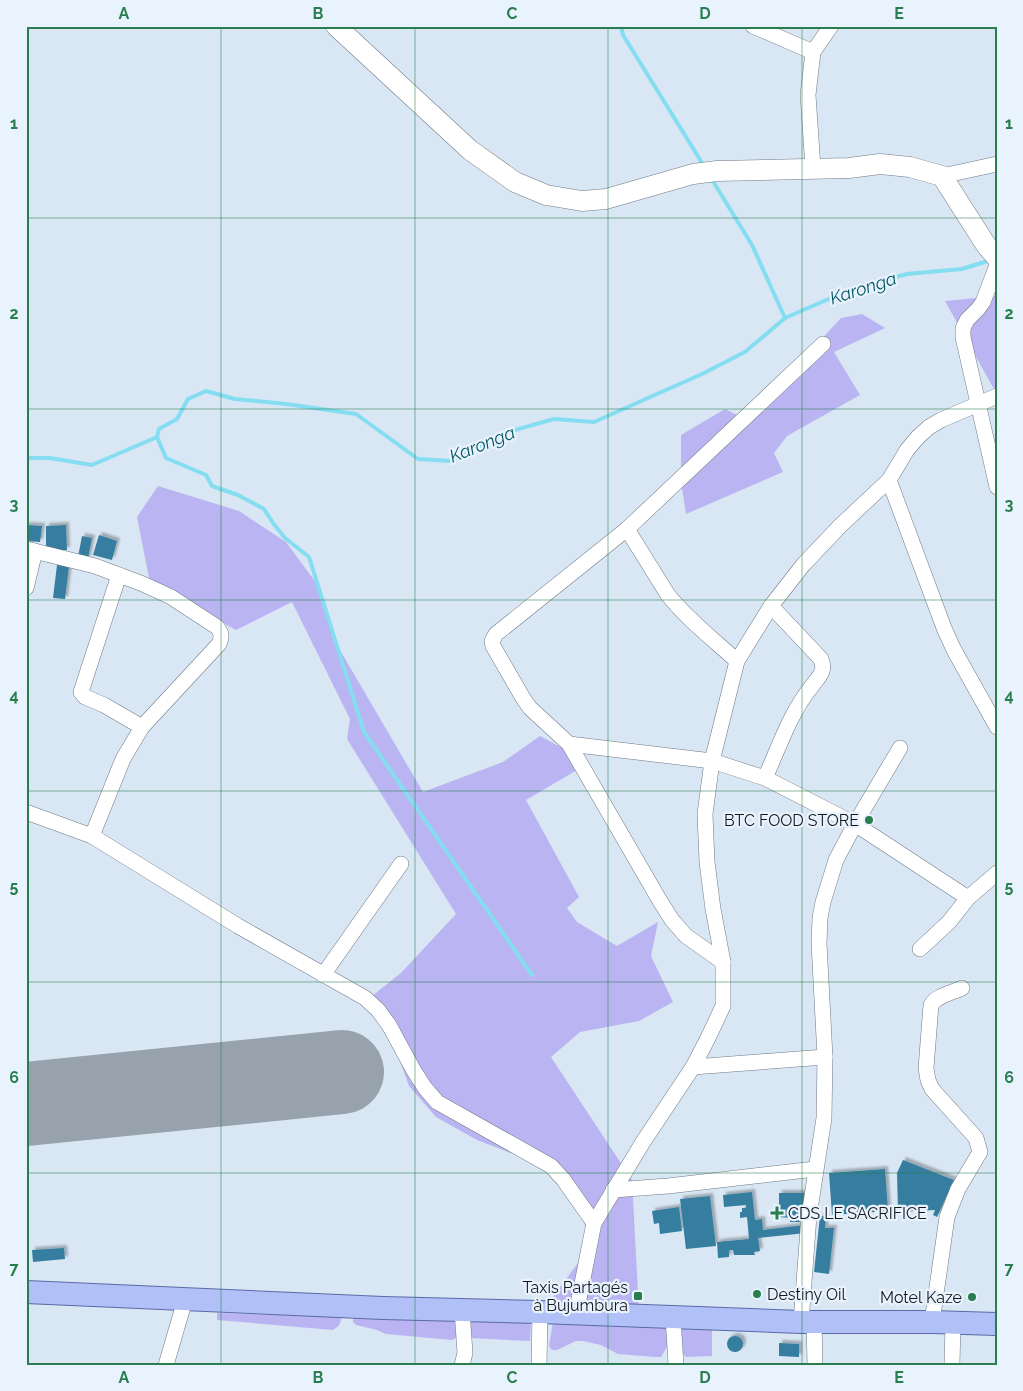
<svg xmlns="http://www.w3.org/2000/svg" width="1023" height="1391" viewBox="0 0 1023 1391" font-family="Raleway,sans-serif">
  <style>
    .green { fill: #bab4f2 }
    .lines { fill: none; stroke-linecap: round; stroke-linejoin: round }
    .stream { stroke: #84ddf0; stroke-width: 4 }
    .runway { stroke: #98a2ac; stroke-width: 84 }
    .building { fill: #347ea0; filter: url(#shadow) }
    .street-casing { stroke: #6f7a86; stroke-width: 16 }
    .secondary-casing { stroke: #6f7a86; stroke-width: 21 }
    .primary-casing { stroke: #586ba7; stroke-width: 24 }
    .street { stroke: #fff; stroke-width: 15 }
    .secondary { stroke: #fff; stroke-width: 20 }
    .primary { stroke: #b1c1f7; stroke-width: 22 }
    .grid { fill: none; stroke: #297d4f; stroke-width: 1; stroke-opacity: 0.55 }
    .poi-dot { fill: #297d4f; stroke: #e9f3fe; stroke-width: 2 }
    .labels { text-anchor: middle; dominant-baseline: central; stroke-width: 4.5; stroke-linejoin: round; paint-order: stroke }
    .poi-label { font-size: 16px; fill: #14181d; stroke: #e9f3fe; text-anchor: end }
    .water-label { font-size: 18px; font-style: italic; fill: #055764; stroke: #e9f3fe }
    .neatline { fill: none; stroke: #297d4f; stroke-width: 2 }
    .grid-label { font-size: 16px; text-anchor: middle; font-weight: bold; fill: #297d4f }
  </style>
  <defs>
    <filter id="shadow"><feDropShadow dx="3" dy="-3" stdDeviation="1" flood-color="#0004"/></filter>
  </defs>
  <rect width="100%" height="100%" fill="#d9e6f3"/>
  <g class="green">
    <path d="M 997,296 L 997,391 L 995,391 L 945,301 Z"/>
    <path d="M 862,314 L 885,328 L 834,352 L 860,395 L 787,436 L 774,453 L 783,472 L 686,514 L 681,481 L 681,435 L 725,409 L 747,420 L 841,318 Z"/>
    <path d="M 158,486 L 239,511 L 286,542 L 320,588 L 334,640 L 423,792 L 503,762 L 540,736 L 566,750 L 577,770 L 526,800 L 579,897 L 567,908 L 577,922 L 617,946 L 658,922 L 651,956 L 673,1002 L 639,1021 L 580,1032 L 551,1057 L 632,1180 L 639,1311 L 546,1306 L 590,1247 L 589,1234 L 572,1195 L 550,1168 L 477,1140 L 436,1117 L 409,1086 L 392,1039 L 372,996 L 401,973 L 456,914 L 347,739 L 350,719 L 292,602 L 236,630 L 150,583 L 137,517 Z"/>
    <path d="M 217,1313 L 341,1317 C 341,1324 339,1326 333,1330 L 217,1320 Z"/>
    <path d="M 353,1318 L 458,1320 L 458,1337 L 452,1340 L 386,1334 L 377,1330 L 356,1325 L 353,1322 Z"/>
    <path d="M 469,1321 L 531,1322 L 530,1341 L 470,1338 Z"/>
    <path d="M 553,1322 L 669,1325 L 667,1347 L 661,1357 L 655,1357 L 618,1354 L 601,1345 L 583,1341 L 576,1341 L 557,1350 L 552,1350 L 549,1346 Z"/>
    <path d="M 712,1326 L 712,1356 L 686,1357 L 682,1353 L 679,1334 L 681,1328 Z"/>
  </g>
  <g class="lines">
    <g class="stream">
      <path d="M 621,26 L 623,35 L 704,166"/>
      <path d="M 711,178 L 752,245 L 785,318"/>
      <path d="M 157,437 L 166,458 L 206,475 L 212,486 L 238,495 L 264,509 L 273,523 L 285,538 L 309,557 L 364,732 L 532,975"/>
      <path d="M 26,458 L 50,458 L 92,465 L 157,437 L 159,429 L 177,419 L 188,399 L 206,391 L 235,399 L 286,404 L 356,414 L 418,459 L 451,461 L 501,434 L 554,419 L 594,422 L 702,374 L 745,352 L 785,318 L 854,288 L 907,274 L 962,269 L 991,260"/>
    </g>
    <path class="runway" d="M 26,1104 L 342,1072"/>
  </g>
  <g class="building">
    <path d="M 26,525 L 42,526 L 40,542 L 26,541 Z"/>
    <path d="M 66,525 L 67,550 L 46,550 L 46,526 Z"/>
    <path d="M 99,535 L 117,541 L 112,560 L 93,555 Z"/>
    <path d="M 82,536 L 92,538 L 88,559 L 78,557 Z"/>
    <path d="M 57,565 L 69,566 L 65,599 L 53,598 Z"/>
    <path d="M 903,1160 L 954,1180 L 952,1184 L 956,1186 L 952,1195 L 948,1193 L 937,1217 L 933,1215 L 935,1210 L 898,1212 L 897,1173 Z"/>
    <path d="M 885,1169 L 888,1211 L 832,1215 L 829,1173 Z"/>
    <path d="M 752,1192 L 755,1220 L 762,1219 L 763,1230 L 805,1225 L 806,1233 L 758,1238 L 760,1251 L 754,1252 L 755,1255 L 734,1255 L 733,1250 L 729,1250 L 729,1257 L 718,1258 L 717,1242 L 749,1239 L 747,1217 L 740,1218 L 740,1212 L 742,1212 L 742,1208 L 746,1208 L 746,1205 L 724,1207 L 723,1195 Z"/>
    <path d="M 779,1193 L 808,1193 L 803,1222 L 790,1222 L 791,1218 L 779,1217 Z"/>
    <path d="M 710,1196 L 716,1246 L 686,1249 L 680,1199 Z"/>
    <path d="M 679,1207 L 682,1231 L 660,1234 L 659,1223 L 654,1224 L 652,1211 Z"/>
    <path d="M 820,1216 L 826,1216 L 825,1228 L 834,1228 L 829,1274 L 814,1272 Z"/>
    <path d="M 64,1248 L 65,1259 L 33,1262 L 32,1250 Z"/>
    <circle cx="735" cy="1344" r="8"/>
    <path d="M 779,1343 L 799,1344 L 799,1357 L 779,1356 Z"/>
  </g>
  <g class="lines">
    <g class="street-casing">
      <g id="street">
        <path d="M 753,26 L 813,52"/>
        <path d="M 813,168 L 808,95 L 813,52 L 831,26"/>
        <path d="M 942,176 L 997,164"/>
        <path d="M 997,265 L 983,302 L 978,309 L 967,320 L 963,328 L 963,337 L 997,487"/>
        <path d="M 889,480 L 944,628 L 954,650 L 997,727"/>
        <path d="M 627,529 L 668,595 C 688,620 714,640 737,661"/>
        <path d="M 26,549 L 95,566 L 143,584 L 171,597 L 217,627 C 222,633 222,637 219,644 L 142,727 L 123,759 L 92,836"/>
        <path d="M 119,575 L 81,692 L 85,697 L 104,705 L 142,727"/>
        <path d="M 26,588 L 35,551"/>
        <path d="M 569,744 L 712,761 L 765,778 L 855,824 L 968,898"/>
        <path d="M 765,778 C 779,747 790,713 812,686 C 819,676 826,672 821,659 L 771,606"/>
        <path d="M 26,812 L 92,836 L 238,926 L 365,998 L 378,1010 L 389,1025 L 414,1071 L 425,1088 L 437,1102 L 551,1166 L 563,1179 L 594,1223 L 576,1314"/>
        <path d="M 920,949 L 949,922 L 968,898 L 997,873"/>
        <path d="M 723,962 L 686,936 L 672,920 L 660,901 L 569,744 L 530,708 L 523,698 L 493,646 L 492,641 L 496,634 L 627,529 L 823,344"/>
        <path d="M 323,975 L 401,864"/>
        <path d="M 693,1067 L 825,1057"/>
        <path d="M 613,1190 L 668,1186 L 815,1169"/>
        <path d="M 594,1223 L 643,1142 L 693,1067 L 708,1038 L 723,1006 L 723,962 L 713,909 L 707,862 L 705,814 L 712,761 L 737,661 L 771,606 L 803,565 L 840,526 L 889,480 L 907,450 L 918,437 L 929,427 L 941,420 L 997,396"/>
        <path d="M 462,1310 L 465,1353 L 462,1365"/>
        <path d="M 673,1317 L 676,1365"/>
        <path d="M 801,1322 L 809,1216 L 824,1118 L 825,1057 L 819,943 L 820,918 L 823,902 L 836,860 L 855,824 L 900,748"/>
        <path d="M 814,1322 L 815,1365"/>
        <path d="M 932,1322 L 947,1217 L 958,1189 L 980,1152 L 976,1138 L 932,1089 L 928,1080 L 926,1068 L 931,1005 C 937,995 952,993 962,988"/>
        <path d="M 166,1365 L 185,1300"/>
        <path d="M 539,1365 L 540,1312"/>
        <path d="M 952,1365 L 953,1322"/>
      </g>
    </g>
    <g class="secondary-casing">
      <path id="secondary" d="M 336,26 L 470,150 L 515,182 L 546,195 L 582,201 L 606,199 L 693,174 L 717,171 L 849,168 L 880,164 L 910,167 L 942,176 L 986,245 L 997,258"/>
    </g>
    <g class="primary-casing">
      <path id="primary" d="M 26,1292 L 383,1308 L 540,1312 L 801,1322 L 932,1322 L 997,1324"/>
    </g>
    <use href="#street" class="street"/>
    <use href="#secondary" class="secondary"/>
    <use href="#primary" class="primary"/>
  </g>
  <path class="grid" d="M 221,26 L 221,1365M 415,26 L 415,1365M 608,26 L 608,1365M 802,26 L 802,1365M 26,218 L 997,218M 26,409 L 997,409M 26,600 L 997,600M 26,791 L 997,791M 26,982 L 997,982M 26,1173 L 997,1173"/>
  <g class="poi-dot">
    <circle cx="869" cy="820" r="5"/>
    <path d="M774.5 1205.5h5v5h5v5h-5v5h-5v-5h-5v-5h5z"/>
    <circle cx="757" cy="1294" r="5"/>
    <rect x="633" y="1291" width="10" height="10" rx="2.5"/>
    <circle cx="972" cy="1297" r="5"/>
  </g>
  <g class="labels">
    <g class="poi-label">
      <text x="859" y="820">BTC FOOD STORE</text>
      <text x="788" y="1213" text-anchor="start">CDS LE SACRIFICE</text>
      <text x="628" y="1287">Taxis Partagés<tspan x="628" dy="18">à Bujumbura</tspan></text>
      <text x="767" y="1294" text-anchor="start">Destiny Oil</text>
      <text x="962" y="1297">Motel Kaze</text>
    </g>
    <g class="water-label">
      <text transform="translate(863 288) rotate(-18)">Karonga</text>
      <text transform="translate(482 444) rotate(-22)">Karonga</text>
    </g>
  </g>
  <rect width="1023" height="1391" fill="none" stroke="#e9f3fe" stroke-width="55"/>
  <rect x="28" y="28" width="968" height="1336" class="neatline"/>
  <g class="grid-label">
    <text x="124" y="19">A</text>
    <text x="318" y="19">B</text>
    <text x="512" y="19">C</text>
    <text x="705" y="19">D</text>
    <text x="899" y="19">E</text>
    <text x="14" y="129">1</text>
    <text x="1009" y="129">1</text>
    <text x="14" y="319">2</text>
    <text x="1009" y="319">2</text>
    <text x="14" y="510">3</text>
    <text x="1009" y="510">3</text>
    <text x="14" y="701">4</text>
    <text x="1009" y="701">4</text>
    <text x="14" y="892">5</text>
    <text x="1009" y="892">5</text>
    <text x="14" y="1083">6</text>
    <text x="1009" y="1083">6</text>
    <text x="14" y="1274">7</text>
    <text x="1009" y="1274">7</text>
    <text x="124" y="1383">A</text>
    <text x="318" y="1383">B</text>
    <text x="512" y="1383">C</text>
    <text x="705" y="1383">D</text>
    <text x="899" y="1383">E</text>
  </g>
</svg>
